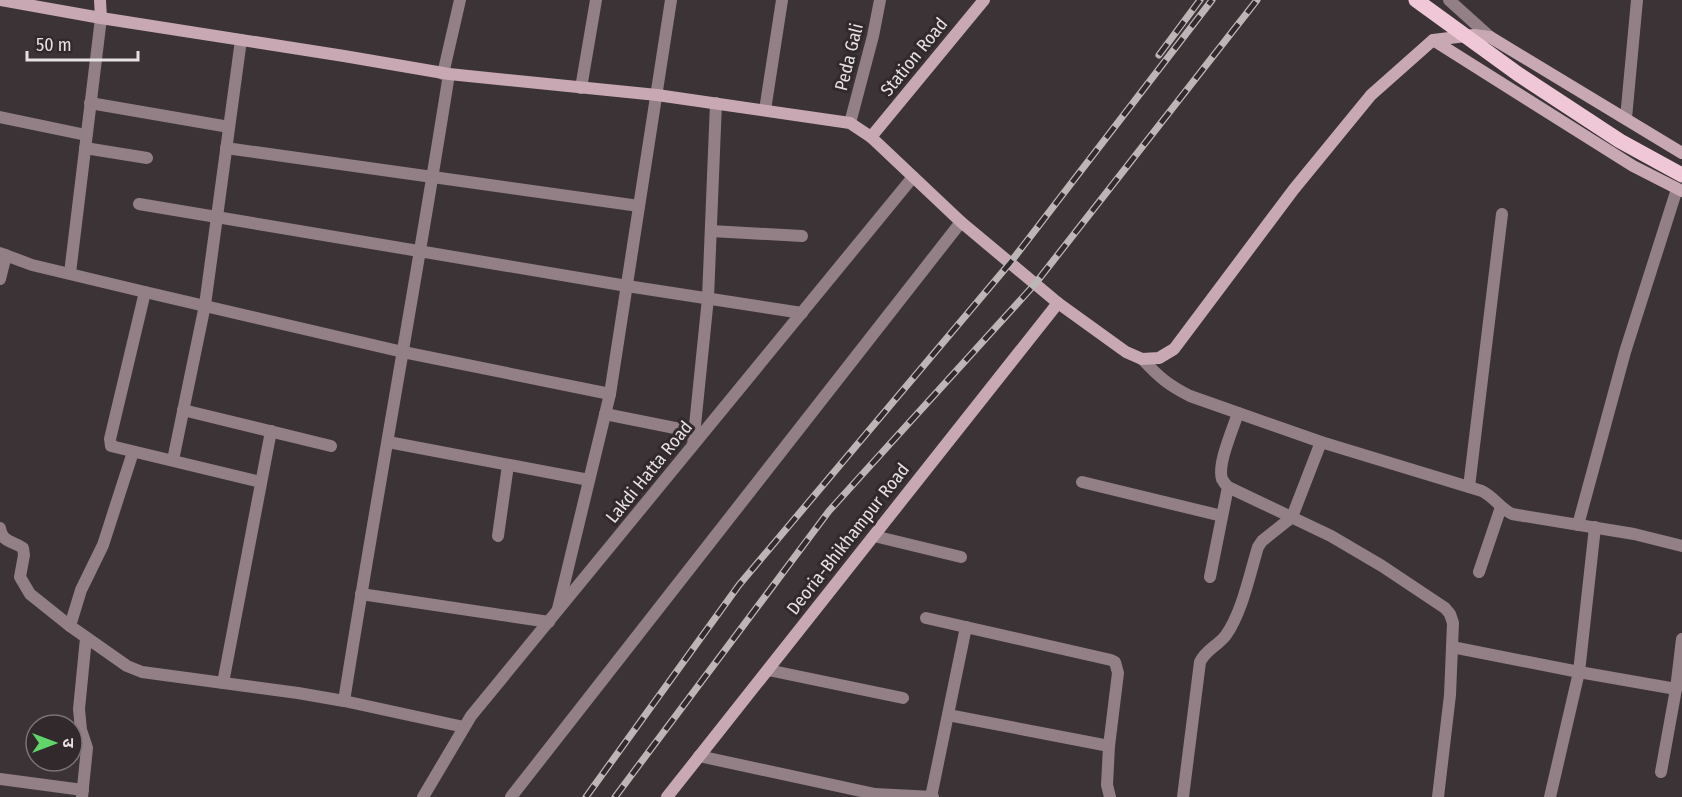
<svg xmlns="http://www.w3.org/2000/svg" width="1682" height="797" viewBox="0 0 1682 797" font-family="'Fira Sans Condensed','Noto Sans Devanagari',sans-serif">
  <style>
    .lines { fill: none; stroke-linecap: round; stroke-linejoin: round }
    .street { stroke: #937f86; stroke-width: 12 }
    .secondary { stroke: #c7a8b3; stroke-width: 12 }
    .rail-casing { stroke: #bcb6b7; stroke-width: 7 }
    .rail { stroke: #31292c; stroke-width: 4.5; stroke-dasharray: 14; stroke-linecap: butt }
    .primary-bridge { stroke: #f0c7d6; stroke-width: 15 }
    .labels { text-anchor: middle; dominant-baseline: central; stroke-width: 6; stroke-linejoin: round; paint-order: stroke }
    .street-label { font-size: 18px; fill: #e6e1e2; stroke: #31292c }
  </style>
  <rect width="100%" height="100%" fill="#3b3336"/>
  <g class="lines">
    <g class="street">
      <path d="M 1449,0 L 1490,37"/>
      <path d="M 443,74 L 460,0"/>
      <path d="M 581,88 L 596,0"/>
      <path d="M 90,103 L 229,127"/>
      <path d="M 765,110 L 782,0"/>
      <path d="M 0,117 L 86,135"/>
      <path d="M 1626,118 L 1637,0"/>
      <path d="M 850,123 L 873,36 L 880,0"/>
      <path d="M 85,148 L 147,158"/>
      <path d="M 226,148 L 639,206"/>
      <path d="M 139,204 L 627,286 L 802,313"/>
      <path d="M 711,231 L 802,236"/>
      <path d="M 0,253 L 32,265 L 145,292 L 403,352 L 610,394"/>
      <path d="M 70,273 L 101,18"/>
      <path d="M 0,279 L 6,255"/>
      <path d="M 145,292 L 110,439 L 111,446 L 261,482"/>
      <path d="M 1142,359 C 1159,377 1168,385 1190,396 L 1321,442 L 1482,491 C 1494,497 1500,508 1512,514 L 1634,534 L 1682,546"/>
      <path d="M 183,410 L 331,446"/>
      <path d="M 1238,413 C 1233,429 1217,464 1222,479 C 1224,483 1225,484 1228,487 L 1331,536 L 1382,566 L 1445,608 L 1450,614 L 1453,623 L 1450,695 L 1438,797"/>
      <path d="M 605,414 L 695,432"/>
      <path d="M 388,442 L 589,480"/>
      <path d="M 693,445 L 708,298 L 716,103"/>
      <path d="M 173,460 L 205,305 L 241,40"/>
      <path d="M 1082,482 L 1222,516"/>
      <path d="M 1469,487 L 1502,214"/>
      <path d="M 1578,525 L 1625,352 L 1677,189"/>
      <path d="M 0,528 C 2,542 12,541 23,548 L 24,555 L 20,577 L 30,594 L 70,626 L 127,666 L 142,672 L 298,693 L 344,701 L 464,727"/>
      <path d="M 498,536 L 508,465"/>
      <path d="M 874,536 L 961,557"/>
      <path d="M 1479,572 L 1501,507"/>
      <path d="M 1210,577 L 1228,487"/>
      <path d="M 361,594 L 549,622"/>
      <path d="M 558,609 L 610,394 L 671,0"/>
      <path d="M 926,618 L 1111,660 L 1115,662 L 1118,673 L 1109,746 L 1107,785 L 1110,797"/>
      <path d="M 70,626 L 81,590 L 103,545 L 133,452"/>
      <path d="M 1452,647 L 1579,672 L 1676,689"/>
      <path d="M 768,670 L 903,698"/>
      <path d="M 223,683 L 271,431"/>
      <path d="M 344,701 C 377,492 416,284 449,74"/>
      <path d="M 948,715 L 1109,746"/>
      <path d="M 699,756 L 875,794 L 933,797"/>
      <path d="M 1661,772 L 1676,689 L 1682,639"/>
      <path d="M 0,779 L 83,790"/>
      <path d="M 82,797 L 87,748 L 81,730 L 79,709 L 86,638"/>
      <path d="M 423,797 L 471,716 L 913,177"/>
      <path d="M 511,797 L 961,222"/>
      <path d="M 931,797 L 966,627"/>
      <path d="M 1183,797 L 1200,662 C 1206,649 1218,646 1226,635 C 1242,613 1250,573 1258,547 L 1262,541 L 1292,517 L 1321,442"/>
      <path d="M 1550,797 L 1579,672 L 1595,527"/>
    </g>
    <g class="secondary">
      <path d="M 0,0 L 101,18 L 344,56 L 449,74 L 657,95 L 850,123 L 871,137 L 961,222 L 1058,303 L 1126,352 L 1142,359 L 1159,358 L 1174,349 L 1294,189 L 1371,95 L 1433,40 L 1474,35 L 1490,37 L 1682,153"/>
      <path d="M 100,0 L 101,18"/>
      <path d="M 1433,40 L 1633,166 L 1682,191"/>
      <path d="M 871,137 L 984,0"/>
      <path d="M 667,797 L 1058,303"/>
    </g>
    <g class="rail-casing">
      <g id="rail">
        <path d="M 1159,55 L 1200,0"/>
        <path d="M 586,797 L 739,585 L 1010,263 L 1212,0"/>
        <path d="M 615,797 L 829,511 L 1035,284 L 1257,0"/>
      </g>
    </g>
    <use href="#rail" class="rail"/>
    <path class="primary-bridge" d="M 1416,0 L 1518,74 L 1620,141 L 1682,175"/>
  </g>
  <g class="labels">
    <g class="street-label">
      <text transform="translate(849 57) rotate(-76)">Peda Gali</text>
      <text transform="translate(914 57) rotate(-51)">Station Road</text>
      <text transform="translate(649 472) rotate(-51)">Lakdi Hatta Road</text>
      <text transform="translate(848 539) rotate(-52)">Deoria-Bhikhampur Road</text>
    </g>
  </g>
  <g transform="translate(54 743) rotate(90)"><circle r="28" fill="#31292c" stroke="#797375" stroke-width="1.5"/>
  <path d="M0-4.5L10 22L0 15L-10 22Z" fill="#61d46a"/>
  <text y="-9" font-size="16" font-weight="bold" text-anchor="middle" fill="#e6e1e2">उ</text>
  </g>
  <path d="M27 51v9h111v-9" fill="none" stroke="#e6e1e2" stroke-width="3"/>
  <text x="36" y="51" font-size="18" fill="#e6e1e2" stroke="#31292c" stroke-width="4.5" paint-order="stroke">50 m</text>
</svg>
